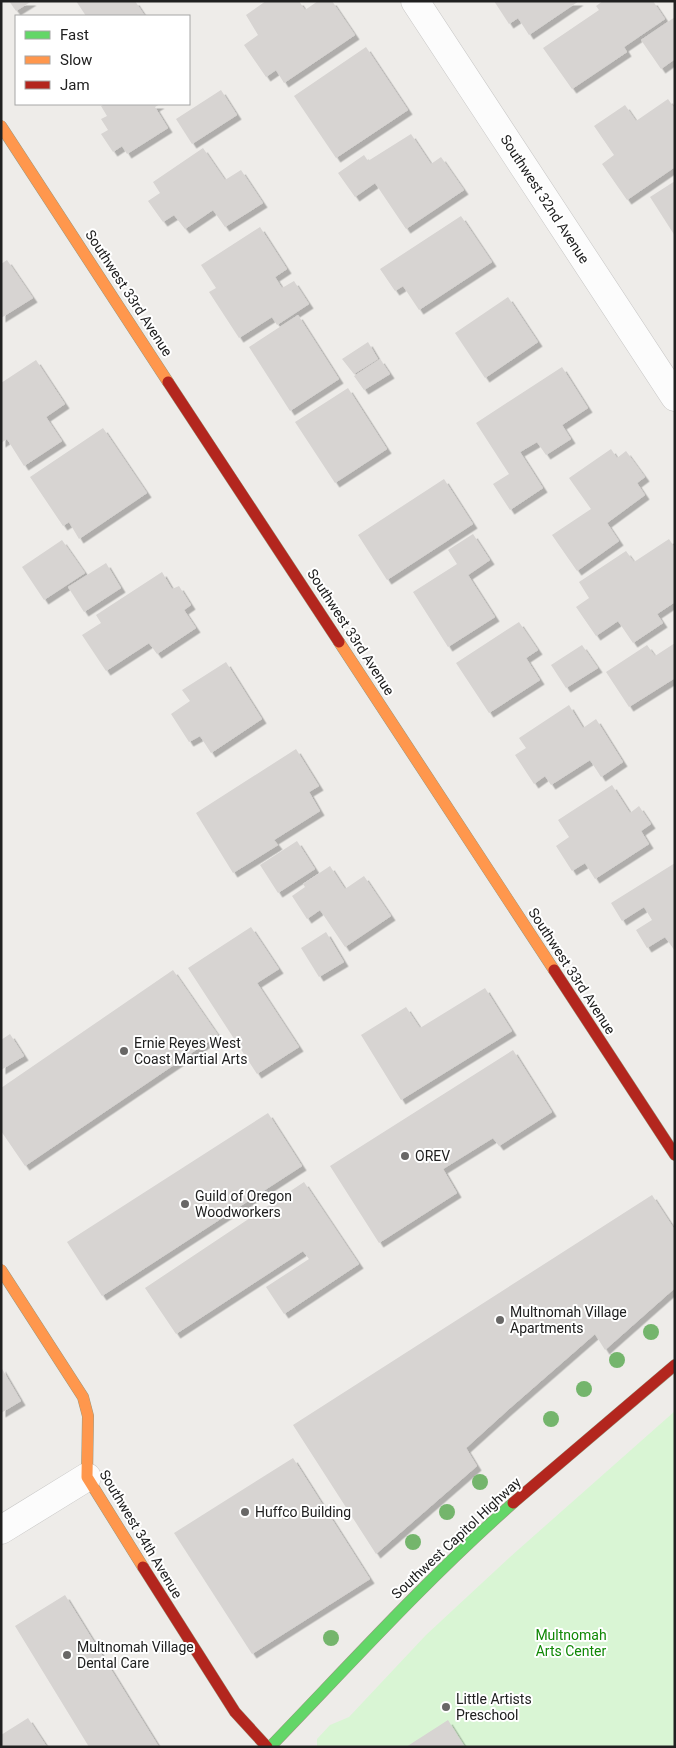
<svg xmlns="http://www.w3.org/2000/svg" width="676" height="1748" viewBox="0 0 676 1748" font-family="Roboto,sans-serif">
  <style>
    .park { fill: #d9f5d4 }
    .building { fill: #d7d4d2; filter: url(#shadow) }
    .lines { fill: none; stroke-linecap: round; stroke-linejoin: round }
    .street-casing { stroke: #c7c6c5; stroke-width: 29 }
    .fast-casing { stroke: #9a987f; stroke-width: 12 }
    .slow-casing { stroke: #9a987f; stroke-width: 12 }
    .jam-casing { stroke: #9a987f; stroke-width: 12 }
    .street { stroke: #fcfcfc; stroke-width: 28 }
    .fast { stroke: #63d668; stroke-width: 11 }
    .slow { stroke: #ff974d; stroke-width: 11 }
    .jam { stroke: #b3261e; stroke-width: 11 }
    .tree { fill: #74b56c }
    .poi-dot { fill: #686766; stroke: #fff; stroke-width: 2 }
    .labels { text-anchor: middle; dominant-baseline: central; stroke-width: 4; stroke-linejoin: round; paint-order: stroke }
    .street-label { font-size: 14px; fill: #202020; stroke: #fff }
    .poi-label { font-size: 14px; fill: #202020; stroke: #fff; text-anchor: start }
    .park-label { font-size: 14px; fill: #108805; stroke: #fff }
  </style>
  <defs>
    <filter id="shadow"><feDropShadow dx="4.5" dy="4.5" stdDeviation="0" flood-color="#0004"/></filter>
  </defs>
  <rect width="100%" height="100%" fill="#eeece9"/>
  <path class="park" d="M 675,1411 L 675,1747 L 317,1747 L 317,1739 L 330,1725 L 349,1717 L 426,1635 L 510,1557 Z"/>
  <g class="building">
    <path d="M 9,1 L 32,1 L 16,11 Z"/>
    <path d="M 76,1 L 135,1 L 145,16 L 86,16 Z"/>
    <path d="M 266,1 L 299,1 L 305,10 L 318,1 L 332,1 L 355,35 L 284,83 L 276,70 L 266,77 L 244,45 L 258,35 L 246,15 Z"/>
    <path d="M 494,1 L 579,1 L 529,35 L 518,18 L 509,24 Z"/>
    <path d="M 603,1 L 653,1 L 665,19 L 624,47 L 627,52 L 572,89 L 543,48 L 599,10 L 596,6 Z"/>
    <path d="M 675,17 L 675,59 L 661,69 L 641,40 Z"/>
    <path d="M 366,47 L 408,110 L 336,158 L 294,96 Z"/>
    <path d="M 221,90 L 237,115 L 192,144 L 176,119 Z"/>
    <path d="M 668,99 L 675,109 L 675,167 L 627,200 L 602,164 L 614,155 L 594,126 L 625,105 L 636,121 Z"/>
    <path d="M 105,104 L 160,104 L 155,107 L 168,128 L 127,154 L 122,146 L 113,152 L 101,134 L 108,130 L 101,119 L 107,116 L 101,106 Z"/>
    <path d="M 411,134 L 431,164 L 441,157 L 464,190 L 406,229 L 375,183 L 355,197 L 338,173 L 364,155 L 368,161 Z"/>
    <path d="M 203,148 L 225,180 L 241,170 L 263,203 L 225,227 L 213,210 L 185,229 L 174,215 L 163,222 L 148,201 L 160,193 L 153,182 Z"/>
    <path d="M 675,181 L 675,236 L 650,197 Z"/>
    <path d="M 461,216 L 492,262 L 419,310 L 403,286 L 395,291 L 380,269 Z"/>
    <path d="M 260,227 L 287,269 L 275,277 L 282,288 L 294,281 L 309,304 L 277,325 L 272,317 L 239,338 L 209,292 L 216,288 L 201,265 Z"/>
    <path d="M 7,260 L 33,298 L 1,318 L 1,264 Z"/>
    <path d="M 508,297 L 538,342 L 485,378 L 455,333 Z"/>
    <path d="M 298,315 L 339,379 L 290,411 L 249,347 Z"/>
    <path d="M 368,342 L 378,359 L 354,374 L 342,359 Z"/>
    <path d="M 380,359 L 390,374 L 364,390 L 354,376 Z"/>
    <path d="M 36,360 L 65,404 L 46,417 L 62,441 L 24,466 L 7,439 L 1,443 L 1,383 Z"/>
    <path d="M 562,367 L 588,408 L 562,425 L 571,439 L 546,455 L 537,442 L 520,452 L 543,488 L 510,510 L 493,484 L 509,474 L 476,423 Z"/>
    <path d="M 348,388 L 387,449 L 335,483 L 295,422 Z"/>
    <path d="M 103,428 L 147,493 L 79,539 L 69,522 L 63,526 L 30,477 Z"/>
    <path d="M 611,449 L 617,458 L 626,451 L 645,477 L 637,483 L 645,495 L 607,523 L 619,541 L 577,571 L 552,535 L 591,509 L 569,478 Z"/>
    <path d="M 444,479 L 473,524 L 387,580 L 358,535 Z"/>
    <path d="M 473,534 L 490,560 L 468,575 L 495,617 L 448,647 L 413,592 L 457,564 L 448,550 Z"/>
    <path d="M 669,539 L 675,548 L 675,602 L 657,614 L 663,623 L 633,643 L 618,621 L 596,636 L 576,607 L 589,598 L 579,582 L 626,551 L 634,562 Z"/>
    <path d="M 62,540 L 85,573 L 44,600 L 22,567 Z"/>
    <path d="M 106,563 L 121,588 L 84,612 L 68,587 Z"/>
    <path d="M 162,572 L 172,589 L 179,586 L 191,605 L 184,610 L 196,628 L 157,654 L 149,643 L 106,671 L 82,635 L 101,623 L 96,615 Z"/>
    <path d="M 519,622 L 538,650 L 526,658 L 540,680 L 489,713 L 456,663 Z"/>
    <path d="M 675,643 L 675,678 L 629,707 L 606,672 L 647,645 L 655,656 Z"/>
    <path d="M 582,645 L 598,668 L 566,688 L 551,665 Z"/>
    <path d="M 226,662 L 262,719 L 211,753 L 200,736 L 189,742 L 171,714 L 190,701 L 182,690 Z"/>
    <path d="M 569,705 L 583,728 L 596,719 L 623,762 L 601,777 L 590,760 L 551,785 L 545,776 L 534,784 L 515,755 L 526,748 L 519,738 Z"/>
    <path d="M 296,749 L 319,786 L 309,792 L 320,811 L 274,840 L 278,845 L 233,873 L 196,813 Z"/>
    <path d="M 612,785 L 630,813 L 639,806 L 651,824 L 641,831 L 649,844 L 595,879 L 585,863 L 572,871 L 556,846 L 569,837 L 558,820 Z"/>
    <path d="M 297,841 L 315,869 L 278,893 L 260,865 Z"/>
    <path d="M 675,863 L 675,951 L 665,937 L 647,948 L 636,930 L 652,920 L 644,907 L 622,921 L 611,903 Z"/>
    <path d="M 330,866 L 345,889 L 364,876 L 391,916 L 345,947 L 320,910 L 307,919 L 292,896 L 305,887 L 303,884 Z"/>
    <path d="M 251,927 L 279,969 L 257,983 L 299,1047 L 257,1074 L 188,968 Z"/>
    <path d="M 326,932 L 344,962 L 319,977 L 301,948 Z"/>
    <path d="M 173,970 L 218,1035 L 25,1166 L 1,1131 L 1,1088 Z"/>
    <path d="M 485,988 L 512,1031 L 401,1100 L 361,1035 L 406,1007 L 420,1028 Z"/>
    <path d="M 10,1034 L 24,1056 L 1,1070 L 1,1040 Z"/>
    <path d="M 513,1050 L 552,1112 L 499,1146 L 493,1138 L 443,1169 L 457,1193 L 379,1243 L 330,1166 Z"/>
    <path d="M 268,1113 L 302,1166 L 102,1296 L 67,1242 Z"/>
    <path d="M 304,1182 L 359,1264 L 284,1314 L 266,1287 L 309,1259 L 303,1251 L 176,1334 L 145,1288 Z"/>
    <path d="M 652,1195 L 675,1230 L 675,1288 L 605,1350 L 595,1334 L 509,1409 L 466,1448 L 477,1466 L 376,1554 L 293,1425 Z"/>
    <path d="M 1,1367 L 21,1401 L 1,1413 Z"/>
    <path d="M 293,1458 L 370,1579 L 252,1654 L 174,1533 Z"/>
    <path d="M 65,1595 L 120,1684 L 159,1747 L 89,1747 L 15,1626 Z"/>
    <path d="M 28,1718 L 47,1747 L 1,1747 L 1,1735 Z"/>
    <path d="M 448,1720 L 465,1747 L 406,1747 Z"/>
  </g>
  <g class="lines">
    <g class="street-casing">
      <g id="street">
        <path d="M 415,1 L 675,397"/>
        <path d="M 1,1530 L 87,1477"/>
      </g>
    </g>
    <g class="fast-casing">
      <path id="fast" d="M 270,1747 C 351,1663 426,1580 513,1503"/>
    </g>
    <g class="slow-casing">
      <g id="slow">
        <path d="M 1,126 L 168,382"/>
        <path d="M 339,642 L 554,970"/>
        <path d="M 1,1270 L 83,1397 L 88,1416 L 87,1477 L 143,1567"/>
      </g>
    </g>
    <g class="jam-casing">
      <g id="jam">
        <path d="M 168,382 L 339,642"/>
        <path d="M 554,970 L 675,1155"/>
        <path d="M 513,1503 L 675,1365"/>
        <path d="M 143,1567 L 235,1712 L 267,1747"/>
      </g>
    </g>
    <use href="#street" class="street"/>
    <use href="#fast" class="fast"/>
    <use href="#slow" class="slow"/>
    <use href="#jam" class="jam"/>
  </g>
  <g class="tree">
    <circle cx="651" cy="1332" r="8"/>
    <circle cx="617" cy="1360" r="8"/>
    <circle cx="584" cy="1389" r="8"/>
    <circle cx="551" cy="1419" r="8"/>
    <circle cx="480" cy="1482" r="8"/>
    <circle cx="447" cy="1512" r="8"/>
    <circle cx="413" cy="1542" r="8"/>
    <circle cx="331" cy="1638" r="8"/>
  </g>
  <g class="poi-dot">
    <circle cx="124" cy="1051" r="5"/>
    <circle cx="405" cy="1156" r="5"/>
    <circle cx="185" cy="1204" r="5"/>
    <circle cx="500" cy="1320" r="5"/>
    <circle cx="245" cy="1512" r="5"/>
    <circle cx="67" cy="1655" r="5"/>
    <circle cx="446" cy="1707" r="5"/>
  </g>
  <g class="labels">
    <g class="street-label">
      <text transform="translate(545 199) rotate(57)">Southwest 32nd Avenue</text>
      <text transform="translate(129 293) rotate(57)">Southwest 33rd Avenue</text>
      <text transform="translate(351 632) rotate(57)">Southwest 33rd Avenue</text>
      <text transform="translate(572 971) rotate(57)">Southwest 33rd Avenue</text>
      <text transform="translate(141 1534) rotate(59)">Southwest 34th Avenue</text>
      <text transform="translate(456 1538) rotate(-43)">Southwest Capitol Highway</text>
    </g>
    <g class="poi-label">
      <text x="134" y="1043">Ernie Reyes West<tspan x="134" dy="16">Coast Martial Arts</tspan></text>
      <text x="415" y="1156">OREV</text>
      <text x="195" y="1196">Guild of Oregon<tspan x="195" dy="16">Woodworkers</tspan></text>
      <text x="510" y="1312">Multnomah Village<tspan x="510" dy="16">Apartments</tspan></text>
      <text x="255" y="1512">Huffco Building</text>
      <text x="77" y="1647">Multnomah Village<tspan x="77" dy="16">Dental Care</tspan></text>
      <text x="456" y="1699">Little Artists<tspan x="456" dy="16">Preschool</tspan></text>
    </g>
    <g class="park-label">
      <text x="571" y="1635">Multnomah<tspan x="571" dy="16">Arts Center</tspan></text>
    </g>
  </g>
  <rect width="676" height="1748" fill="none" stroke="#202020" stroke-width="5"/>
  <rect x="15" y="15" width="175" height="90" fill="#ffffff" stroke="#a6a6a6"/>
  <rect x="25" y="31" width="25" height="8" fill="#63d668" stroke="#a6a6a6"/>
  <text x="60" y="40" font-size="15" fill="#202020">Fast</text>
  <rect x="25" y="56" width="25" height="8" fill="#ff974d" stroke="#a6a6a6"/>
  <text x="60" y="65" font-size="15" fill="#202020">Slow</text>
  <rect x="25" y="81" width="25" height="8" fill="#b3261e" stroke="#a6a6a6"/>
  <text x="60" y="90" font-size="15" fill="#202020">Jam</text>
</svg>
